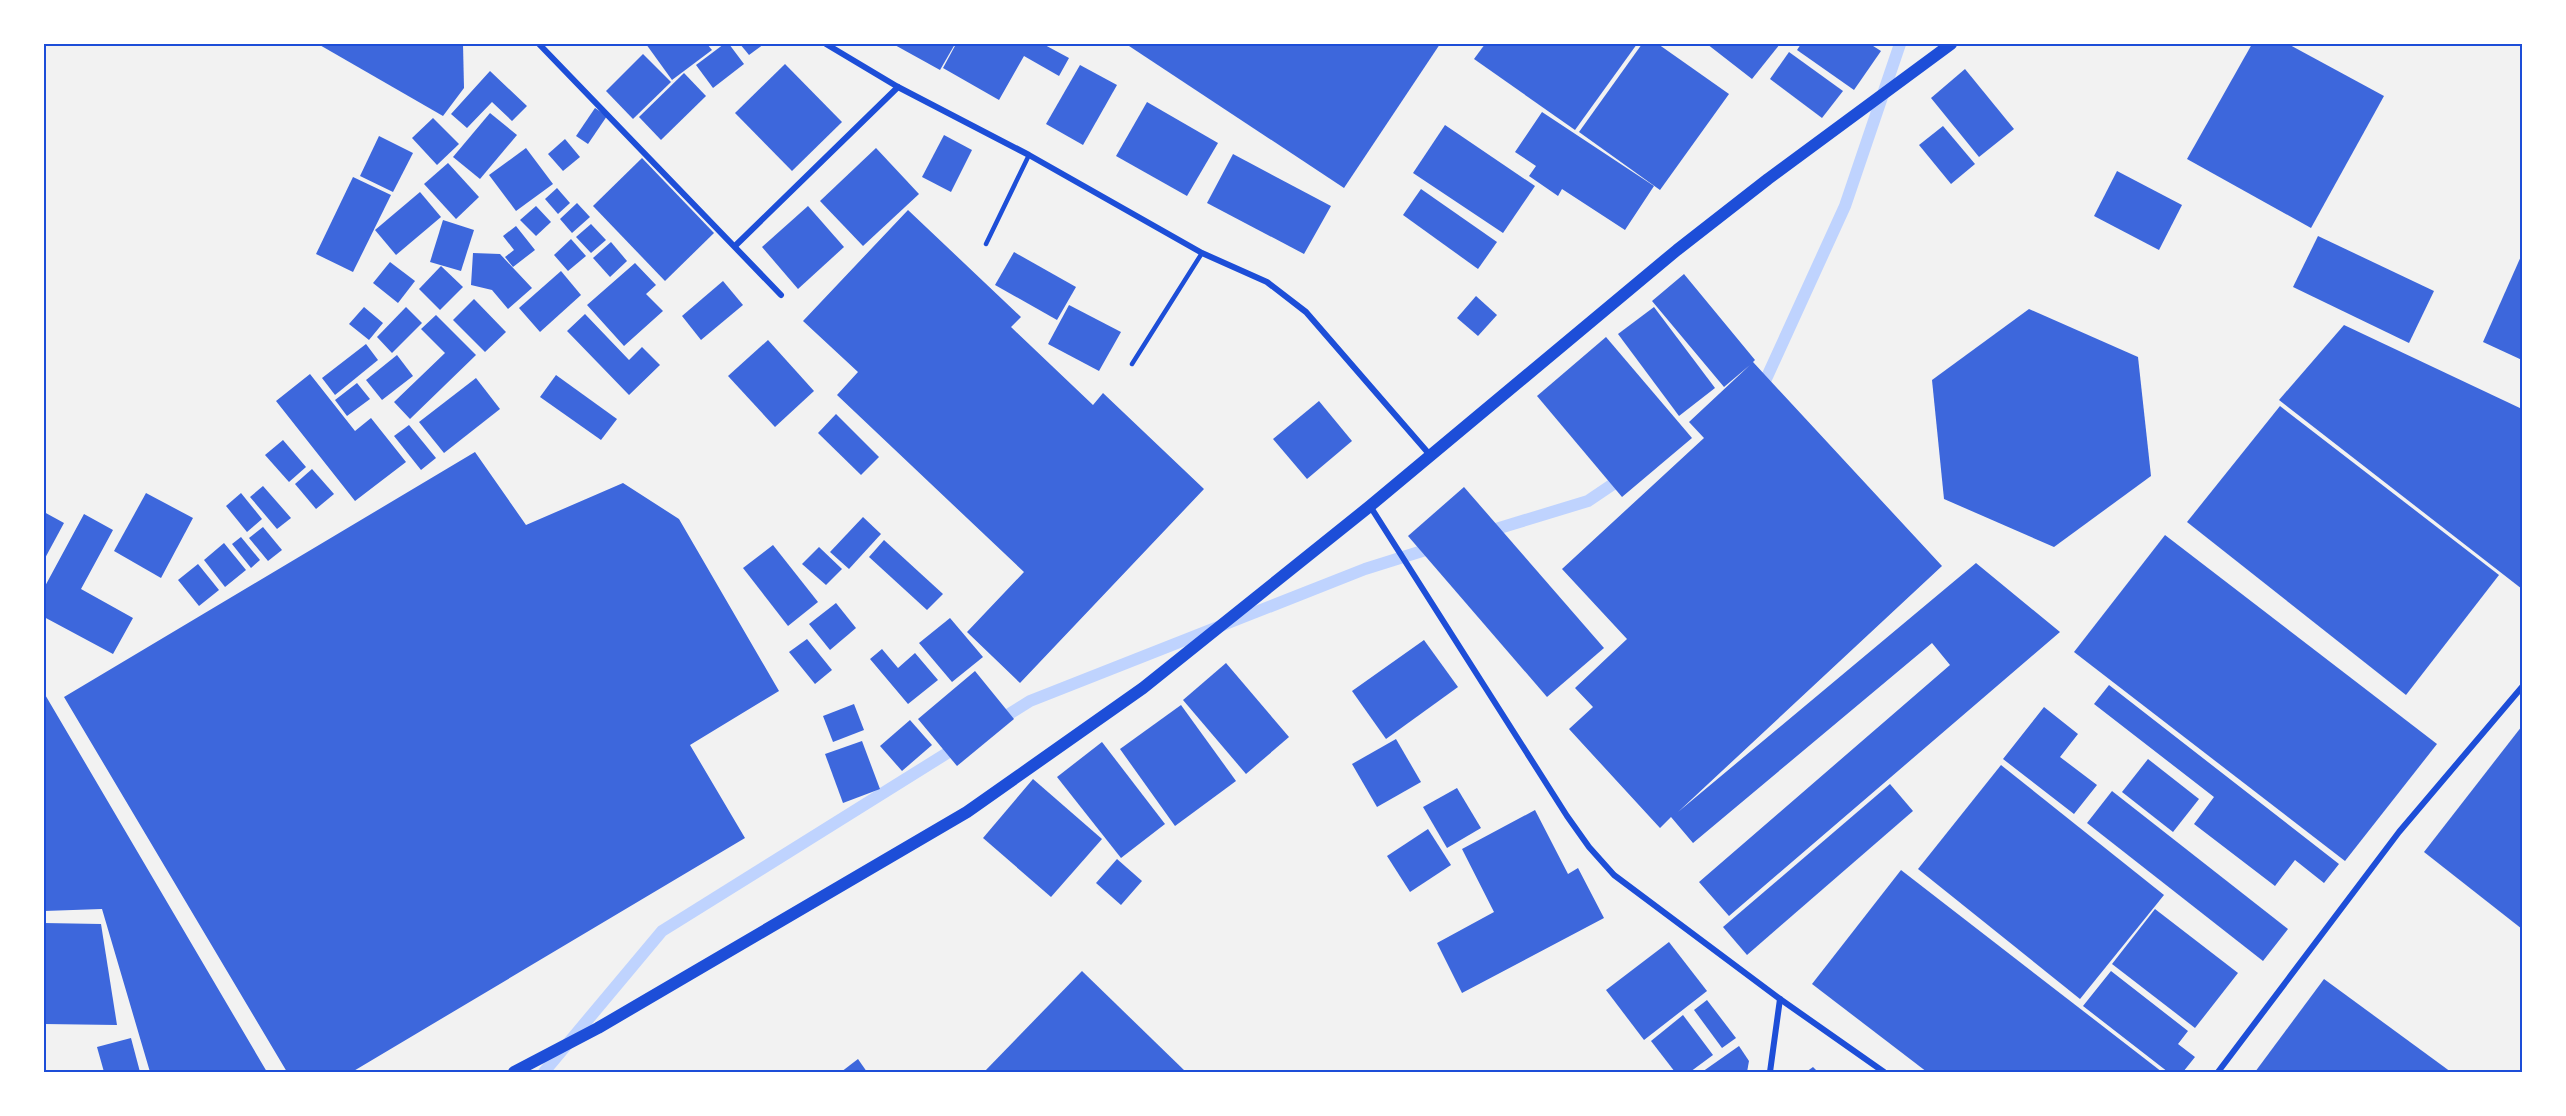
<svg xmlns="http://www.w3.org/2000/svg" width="2566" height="1116" viewBox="0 0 2566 1116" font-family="Rubik,sans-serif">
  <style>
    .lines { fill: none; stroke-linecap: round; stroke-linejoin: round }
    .stream { stroke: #bfd3fe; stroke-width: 12 }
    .building { fill: #3d67dc }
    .service { stroke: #1d4ed8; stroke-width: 4.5 }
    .minor { stroke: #1d4ed8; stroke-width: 6 }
    .secondary { stroke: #1d4ed8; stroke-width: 12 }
    .neatline { fill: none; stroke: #1d4ed8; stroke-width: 2 }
  </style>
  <rect width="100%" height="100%" fill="#f2f2f2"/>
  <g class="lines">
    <g class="stream">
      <path d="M 1755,387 L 1766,379 L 1845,206 L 1900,44"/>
      <path d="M 1483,533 L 1588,501 L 1625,476"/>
      <path d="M 998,721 L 1030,701 L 1365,569 L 1435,547"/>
      <path d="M 544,1072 L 662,931 L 960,745"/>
    </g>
  </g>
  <g class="building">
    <path d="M 318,44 L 463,44 L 464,88 L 443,116 Z"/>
    <path d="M 646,44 L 707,44 L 712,50 L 672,80 Z"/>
    <path d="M 724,44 L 729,44 L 744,64 L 713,88 L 696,65 Z"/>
    <path d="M 740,44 L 764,44 L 749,55 Z"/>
    <path d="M 893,44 L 955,44 L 940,70 Z"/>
    <path d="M 956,44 L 1043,44 L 1069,58 L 1059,76 L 1024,56 L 999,100 L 943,68 Z"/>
    <path d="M 1126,44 L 1440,44 L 1344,188 Z"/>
    <path d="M 1485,44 L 1637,44 L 1575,130 L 1474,59 Z"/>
    <path d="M 1642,44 L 1658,44 L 1729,94 L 1660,190 L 1579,132 Z"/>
    <path d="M 1707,44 L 1780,44 L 1752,79 Z"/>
    <path d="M 1801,44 L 1870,44 L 1881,51 L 1854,90 L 1797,50 Z"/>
    <path d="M 2252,44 L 2288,44 L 2384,96 L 2311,228 L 2187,159 Z"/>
    <path d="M 1789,52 L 1843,91 L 1822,118 L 1770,79 Z"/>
    <path d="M 643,54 L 671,82 L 633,119 L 606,91 Z"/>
    <path d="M 785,64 L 842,122 L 792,171 L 735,113 Z"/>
    <path d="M 1080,65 L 1117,85 L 1083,145 L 1046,124 Z"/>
    <path d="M 1965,69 L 2014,129 L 1979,157 L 1931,98 Z"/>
    <path d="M 490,71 L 527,106 L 512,121 L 492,102 L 467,128 L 451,114 Z"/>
    <path d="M 684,73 L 706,96 L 661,140 L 639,117 Z"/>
    <path d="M 1147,102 L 1218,143 L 1187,196 L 1116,156 Z"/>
    <path d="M 595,108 L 607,116 L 588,144 L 576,136 Z"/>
    <path d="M 1542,112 L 1654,186 L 1625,230 L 1562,189 L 1558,196 L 1529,176 L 1536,166 L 1515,152 Z"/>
    <path d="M 490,113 L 517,135 L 480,179 L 453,157 Z"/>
    <path d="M 433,118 L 459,144 L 437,165 L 412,138 Z"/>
    <path d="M 1445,125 L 1535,186 L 1503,233 L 1413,173 Z"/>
    <path d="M 1943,126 L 1975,164 L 1951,184 L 1919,145 Z"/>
    <path d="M 944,135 L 972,150 L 951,192 L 922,177 Z"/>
    <path d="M 379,136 L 413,153 L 393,192 L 360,176 Z"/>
    <path d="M 565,139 L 580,157 L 563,171 L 548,154 Z"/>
    <path d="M 526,148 L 553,184 L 516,211 L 489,175 Z"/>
    <path d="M 876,148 L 919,194 L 863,246 L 820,201 Z"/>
    <path d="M 1233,154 L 1331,206 L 1304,254 L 1207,203 Z"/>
    <path d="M 642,158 L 714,233 L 665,281 L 593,206 Z"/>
    <path d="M 448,163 L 479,197 L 456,219 L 424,184 Z"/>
    <path d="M 2117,171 L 2182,205 L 2159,250 L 2094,216 Z"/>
    <path d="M 353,177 L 391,195 L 353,272 L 316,254 Z"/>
    <path d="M 557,188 L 570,203 L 558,214 L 545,199 Z"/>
    <path d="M 1421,189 L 1497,242 L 1478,269 L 1403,215 Z"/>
    <path d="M 420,192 L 441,217 L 396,255 L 375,230 Z"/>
    <path d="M 577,203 L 590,217 L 572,233 L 560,219 Z"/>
    <path d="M 536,206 L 551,222 L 536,236 L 520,220 Z"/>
    <path d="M 808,206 L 844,247 L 798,289 L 762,247 Z"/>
    <path d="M 908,210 L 1021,317 L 1011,327 L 1093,405 L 1103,393 L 1204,489 L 1020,683 L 967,632 L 1024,572 L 837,395 L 858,372 L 803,321 Z"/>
    <path d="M 443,220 L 474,230 L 461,271 L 430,262 Z"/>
    <path d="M 591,224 L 606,240 L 591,253 L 576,237 Z"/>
    <path d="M 516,226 L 535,250 L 513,267 L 505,257 L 514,250 L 503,236 Z"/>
    <path d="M 2318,236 L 2434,291 L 2409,343 L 2293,287 Z"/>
    <path d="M 571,239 L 586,256 L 568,271 L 554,255 Z"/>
    <path d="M 611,242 L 627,261 L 610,277 L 593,258 Z"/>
    <path d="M 1014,252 L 1076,287 L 1057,320 L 995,285 Z"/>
    <path d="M 473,253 L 500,254 L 532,288 L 508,309 L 492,290 L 471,285 Z"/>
    <path d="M 2522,254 L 2522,360 L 2483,342 Z"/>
    <path d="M 390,262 L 415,281 L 398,303 L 373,283 Z"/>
    <path d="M 635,263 L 656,285 L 646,294 L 663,311 L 624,346 L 587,305 Z"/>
    <path d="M 441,266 L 463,287 L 440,310 L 419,289 Z"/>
    <path d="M 561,271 L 581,295 L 540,332 L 519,308 Z"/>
    <path d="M 1684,274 L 1755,360 L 1753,362 L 1942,566 L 1678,812 L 1976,563 L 2060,632 L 1729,916 L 1699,882 L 1950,665 L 1932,643 L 1693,843 L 1671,817 L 1660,828 L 1569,729 L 1593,707 L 1575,688 L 1627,639 L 1562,569 L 1704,438 L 1689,422 L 1750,365 L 1724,387 L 1652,301 Z"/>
    <path d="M 723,281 L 743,305 L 701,340 L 682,316 Z"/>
    <path d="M 1476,296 L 1497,315 L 1478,336 L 1457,318 Z"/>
    <path d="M 474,299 L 506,332 L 485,352 L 453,320 Z"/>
    <path d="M 1069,305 L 1121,332 L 1099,371 L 1048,344 Z"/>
    <path d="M 364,307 L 383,323 L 369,340 L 349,324 Z"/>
    <path d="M 406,307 L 422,323 L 392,353 L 377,337 Z"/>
    <path d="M 1654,307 L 1715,388 L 1679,416 L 1618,334 Z"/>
    <path d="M 2029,309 L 2138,357 L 2151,476 L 2054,547 L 1944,499 L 1932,380 Z"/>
    <path d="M 585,314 L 629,360 L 642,347 L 660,365 L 629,395 L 567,331 Z"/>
    <path d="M 436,315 L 476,355 L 410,419 L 394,402 L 445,353 L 421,329 Z"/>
    <path d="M 2344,325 L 2522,409 L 2522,589 L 2279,400 Z"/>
    <path d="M 1606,337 L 1692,438 L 1622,497 L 1537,396 Z"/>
    <path d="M 768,340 L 814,391 L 775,427 L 728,376 Z"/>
    <path d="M 366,344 L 378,360 L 335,395 L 322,378 Z"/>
    <path d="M 397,355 L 413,376 L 382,400 L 366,380 Z"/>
    <path d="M 310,374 L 355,431 L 371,418 L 406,462 L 355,501 L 276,401 Z"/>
    <path d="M 556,375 L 617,419 L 601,440 L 540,397 Z"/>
    <path d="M 476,378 L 500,409 L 444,453 L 419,422 Z"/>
    <path d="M 357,383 L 370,399 L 347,416 L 335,400 Z"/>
    <path d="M 1319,401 L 1352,441 L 1307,479 L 1273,439 Z"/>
    <path d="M 2280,406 L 2499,575 L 2406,695 L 2187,522 Z"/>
    <path d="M 836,414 L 879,457 L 861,475 L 818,433 Z"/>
    <path d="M 409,425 L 436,458 L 421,470 L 394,436 Z"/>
    <path d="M 283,440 L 306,467 L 289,482 L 265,455 Z"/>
    <path d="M 475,452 L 526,525 L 623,483 L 679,519 L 779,691 L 690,745 L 745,838 L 352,1072 L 287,1072 L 64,697 Z"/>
    <path d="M 312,469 L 334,494 L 316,509 L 295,484 Z"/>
    <path d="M 263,486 L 291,518 L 277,529 L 250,497 Z"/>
    <path d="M 1464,487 L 1604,648 L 1547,697 L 1408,536 Z"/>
    <path d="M 146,493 L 193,518 L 161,578 L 114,551 Z"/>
    <path d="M 241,493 L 262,519 L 247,532 L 226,506 Z"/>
    <path d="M 44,512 L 64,523 L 44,560 Z"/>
    <path d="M 84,514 L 113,530 L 81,589 L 133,618 L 113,654 L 44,617 L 44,588 Z"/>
    <path d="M 863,517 L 881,534 L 849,569 L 830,552 Z"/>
    <path d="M 263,527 L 282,550 L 268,561 L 249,538 Z"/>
    <path d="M 2165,535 L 2437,744 L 2345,861 L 2074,652 Z"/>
    <path d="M 241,537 L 260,560 L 251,568 L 232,544 Z"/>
    <path d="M 884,540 L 943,594 L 927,610 L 869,557 Z"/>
    <path d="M 224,543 L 246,570 L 225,587 L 204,560 Z"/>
    <path d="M 773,545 L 818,602 L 788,626 L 743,568 Z"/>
    <path d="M 819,547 L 842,569 L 826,585 L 802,564 Z"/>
    <path d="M 198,564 L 219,590 L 199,606 L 178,580 Z"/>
    <path d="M 836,603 L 856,628 L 830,650 L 809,624 Z"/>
    <path d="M 950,618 L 983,657 L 952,682 L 919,643 Z"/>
    <path d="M 807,639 L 832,670 L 815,684 L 789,652 Z"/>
    <path d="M 1424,640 L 1458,687 L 1386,739 L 1352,691 Z"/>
    <path d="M 882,649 L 898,668 L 915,653 L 938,680 L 908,704 L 870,659 Z"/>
    <path d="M 1226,663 L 1289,737 L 1246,774 L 1183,700 Z"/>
    <path d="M 975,671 L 1014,719 L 957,766 L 918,719 Z"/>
    <path d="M 2109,685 L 2339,864 L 2324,883 L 2295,860 L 2275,886 L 2194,824 L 2214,797 L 2094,704 Z"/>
    <path d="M 44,693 L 47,698 L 267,1072 L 150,1072 L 102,909 L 44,911 Z"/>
    <path d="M 854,704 L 864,730 L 833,742 L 823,716 Z"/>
    <path d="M 1181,705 L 1236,781 L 1175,826 L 1120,749 Z"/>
    <path d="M 2044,707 L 2078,734 L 2060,757 L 2097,785 L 2074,814 L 2003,759 Z"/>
    <path d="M 910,720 L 932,745 L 902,771 L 880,746 Z"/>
    <path d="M 2522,726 L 2522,929 L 2424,852 Z"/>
    <path d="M 1396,739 L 1421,782 L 1377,807 L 1352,764 Z"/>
    <path d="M 862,741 L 880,789 L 843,803 L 825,754 Z"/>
    <path d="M 1102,742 L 1165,824 L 1121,858 L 1057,777 Z"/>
    <path d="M 2148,759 L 2199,799 L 2173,832 L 2122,792 Z"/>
    <path d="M 2001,765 L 2164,895 L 2080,999 L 1918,869 Z"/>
    <path d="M 1033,779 L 1102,839 L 1051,897 L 983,838 Z"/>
    <path d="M 1890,784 L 1913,811 L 1747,955 L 1723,927 Z"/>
    <path d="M 1457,788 L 1481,828 L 1447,848 L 1423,807 Z"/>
    <path d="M 2112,791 L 2288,929 L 2263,961 L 2087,823 Z"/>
    <path d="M 1535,810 L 1568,874 L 1578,868 L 1604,918 L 1462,993 L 1437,943 L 1494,912 L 1462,849 Z"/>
    <path d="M 1428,829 L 1451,865 L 1410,892 L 1387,856 Z"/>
    <path d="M 1117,859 L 1142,881 L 1121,905 L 1096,883 Z"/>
    <path d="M 1901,870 L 2162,1072 L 1927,1072 L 1812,984 Z"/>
    <path d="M 2155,909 L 2238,973 L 2195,1028 L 2112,964 Z"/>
    <path d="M 44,923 L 101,924 L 117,1025 L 44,1024 Z"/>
    <path d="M 1669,942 L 1707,991 L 1644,1040 L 1606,990 Z"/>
    <path d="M 1082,971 L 1186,1072 L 984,1072 Z"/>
    <path d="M 2111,971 L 2188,1031 L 2178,1044 L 2195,1057 L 2183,1072 L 2168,1072 L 2083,1006 Z"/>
    <path d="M 2324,979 L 2451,1072 L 2255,1072 Z"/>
    <path d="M 1707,1000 L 1736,1038 L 1722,1048 L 1694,1010 Z"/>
    <path d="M 1683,1015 L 1713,1055 L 1690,1072 L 1675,1072 L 1651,1041 Z"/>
    <path d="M 131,1038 L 140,1072 L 104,1072 L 97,1047 Z"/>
    <path d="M 1739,1046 L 1749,1061 L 1747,1072 L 1702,1072 Z"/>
    <path d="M 858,1059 L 867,1072 L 841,1072 Z"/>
    <path d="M 1813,1067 L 1818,1072 L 1806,1072 Z"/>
  </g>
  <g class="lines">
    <g class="service">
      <path d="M 986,244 L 1029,155"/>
      <path d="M 1132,364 L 1202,253"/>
    </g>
    <g class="minor">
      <path d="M 539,44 L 781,295"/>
      <path d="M 826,44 L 898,87 L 1029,155 L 1202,253 L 1267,282 L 1306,312 L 1430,455"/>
      <path d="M 735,246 L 898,87"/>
      <path d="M 1370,506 L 1567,816 L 1589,847 L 1614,875 L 1780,999 L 1884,1072"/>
      <path d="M 1770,1072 L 1780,999"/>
      <path d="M 2218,1072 L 2399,832 L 2522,687"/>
    </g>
    <path class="secondary" d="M 514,1072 L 598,1028 L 967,812 L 1143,688 L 1370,506 L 1677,250 L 1768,179 L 1951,44"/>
  </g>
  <rect width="2566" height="1116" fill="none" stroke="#ffffff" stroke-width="90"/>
  <rect x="45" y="45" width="2476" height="1026" class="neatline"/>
</svg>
